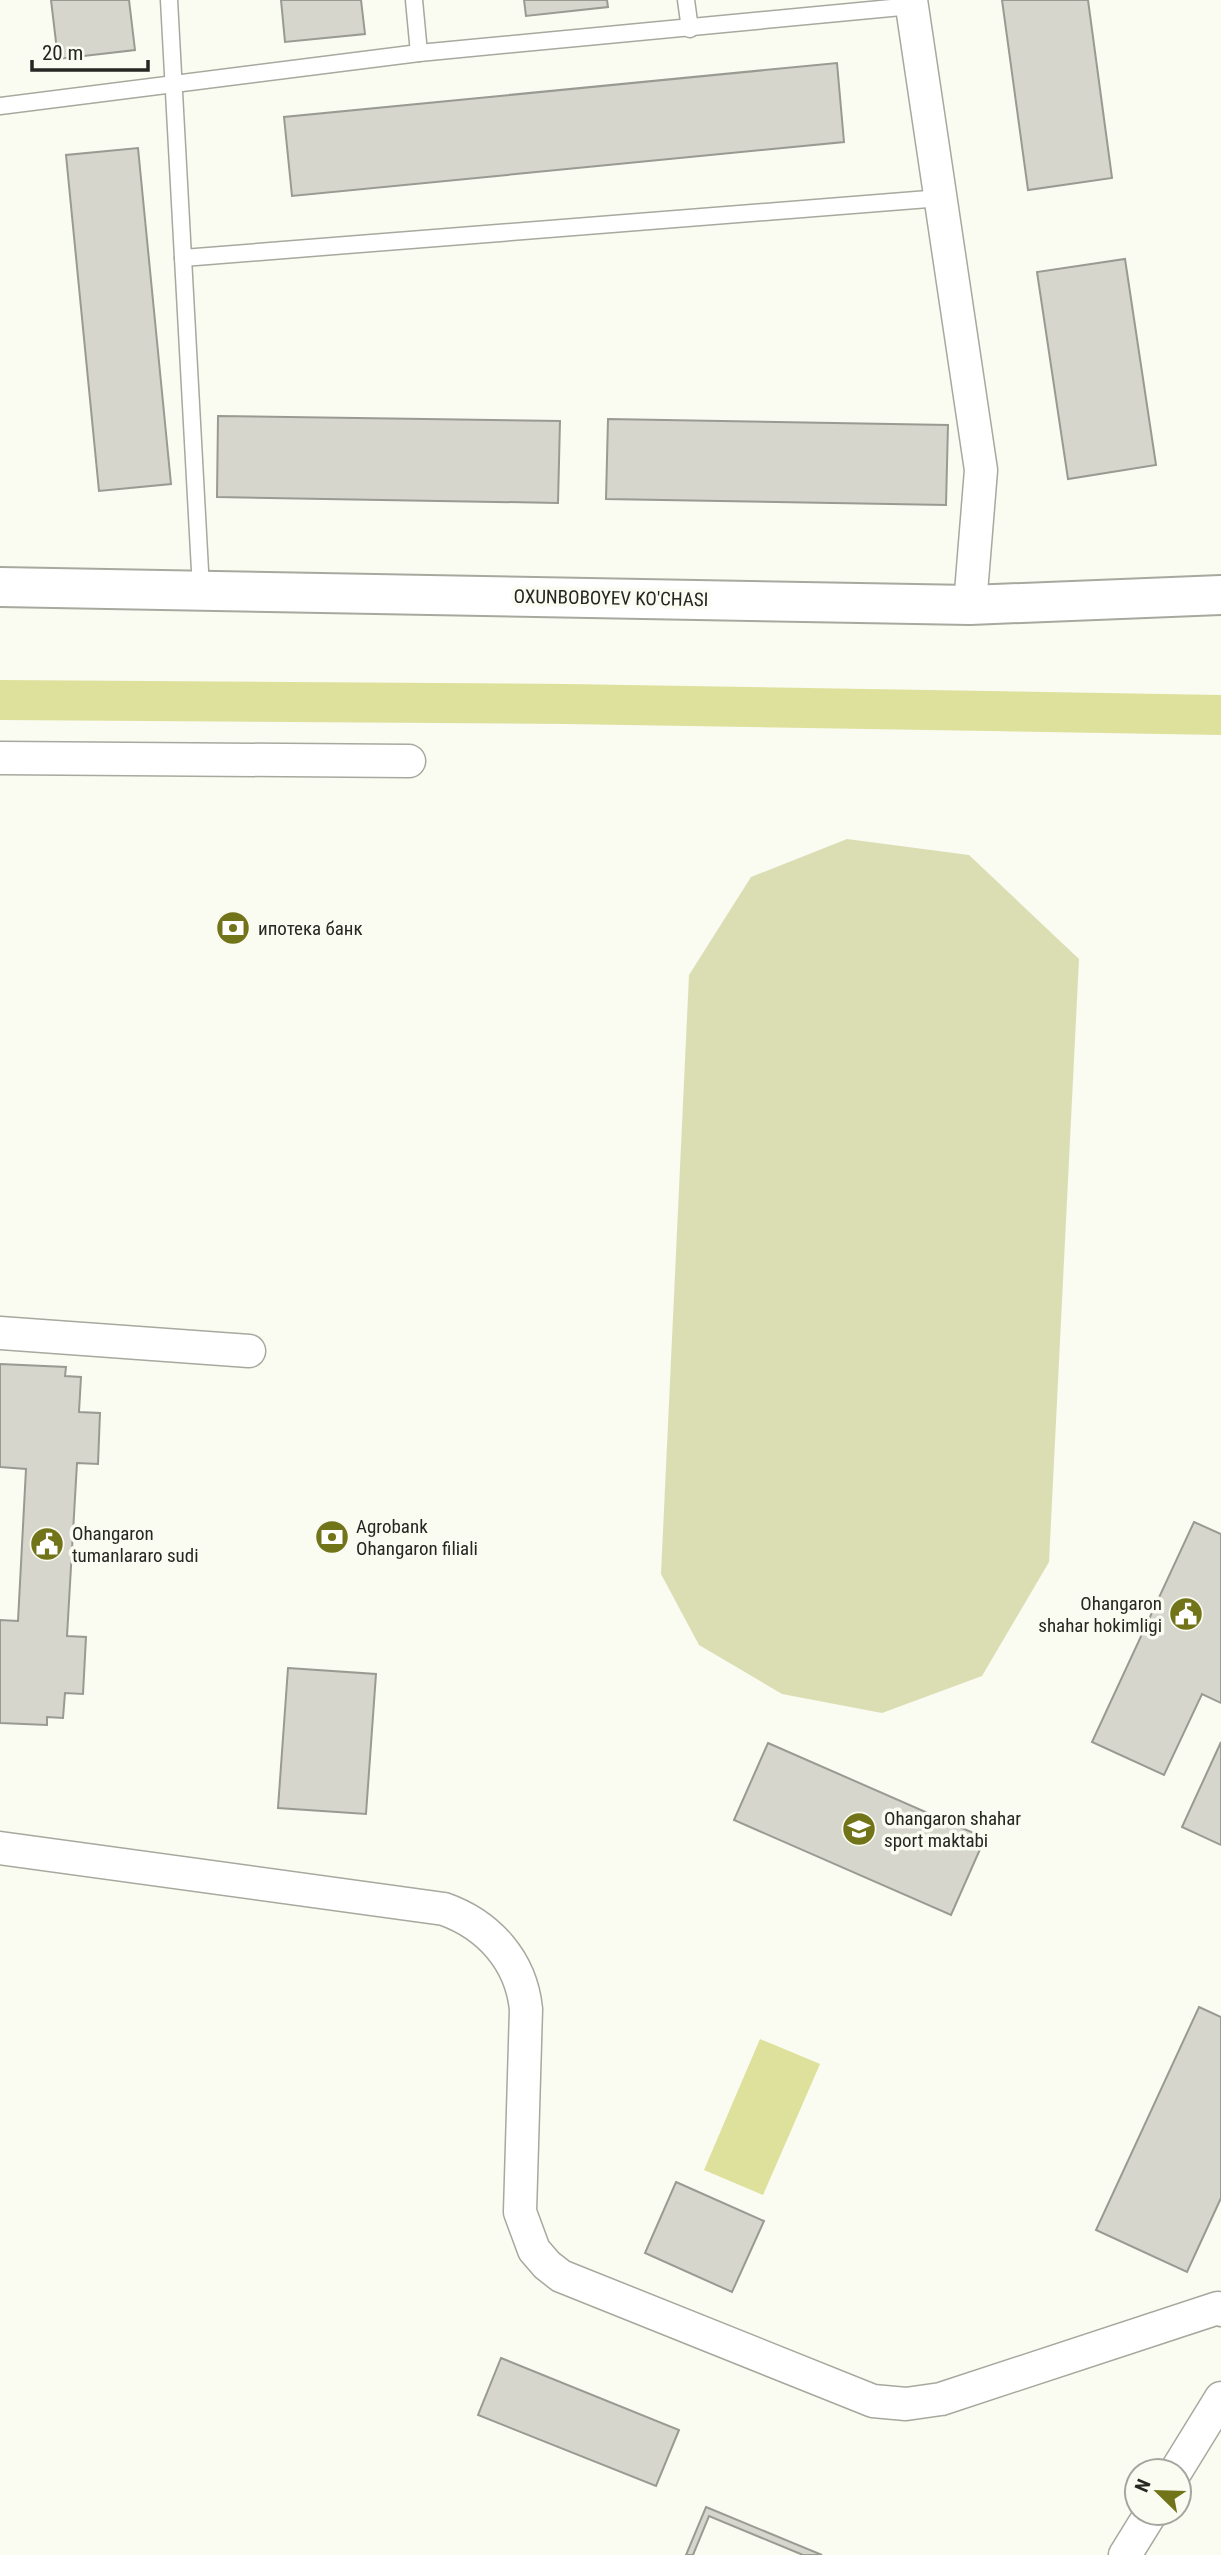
<svg xmlns="http://www.w3.org/2000/svg" width="1221" height="2555" viewBox="0 0 1221 2555" font-family="'Roboto Condensed',sans-serif">
  <style>
    .green { fill: #dbdeb3 }
    .water { fill: #dee19c }
    .lines { fill: none; stroke-linecap: round; stroke-linejoin: round }
    .canal { stroke: #dee19c; stroke-width: 40 }
    .building { fill: #d6d6cd; stroke: #999a91; stroke-width: 2 }
    .lane-casing { stroke: #a8a89f; stroke-width: 19 }
    .street-casing { stroke: #a8a89f; stroke-width: 35 }
    .secondary-casing { stroke: #a8a89f; stroke-width: 42 }
    .lane { stroke: #fff; stroke-width: 16 }
    .street { stroke: #fff; stroke-width: 32 }
    .secondary { stroke: #fff; stroke-width: 38 }
    .labels { text-anchor: middle; dominant-baseline: central; stroke-width: 7; stroke-linejoin: round; paint-order: stroke }
    .street-label { font-size: 19px; fill: #262623; stroke: #fafbf1 }
    .poi-label { font-size: 19px; fill: #262623; stroke: #fafbf1; text-anchor: start }
  </style>
  <rect width="100%" height="100%" fill="#fafbf1"/>
  <path class="green" d="M 847,839 L 969,855 L 1079,959 L 1049,1562 L 982,1676 L 882,1713 L 782,1694 L 699,1645 L 661,1574 L 689,975 L 751,877 Z"/>
  <path class="water" d="M 760,2039 L 820,2064 L 763,2195 L 704,2170 Z"/>
  <g class="lines">
    <path class="canal" d="M 0,700 L 566,704 L 1221,715"/>
  </g>
  <g class="building">
    <path d="M 51,0 L 129,0 L 135,50 L 58,59 Z"/>
    <path d="M 281,0 L 361,0 L 365,34 L 285,42 Z"/>
    <path d="M 524,0 L 607,0 L 608,7 L 526,16 Z"/>
    <path d="M 1002,0 L 1088,0 L 1112,178 L 1028,190 Z"/>
    <path d="M 837,63 L 844,142 L 292,196 L 284,117 Z"/>
    <path d="M 138,148 L 171,484 L 99,491 L 66,155 Z"/>
    <path d="M 1125,259 L 1156,465 L 1068,479 L 1037,272 Z"/>
    <path d="M 218,416 L 560,421 L 558,503 L 217,497 Z"/>
    <path d="M 608,419 L 948,425 L 946,505 L 606,499 Z"/>
    <path d="M 0,1364 L 66,1367 L 65,1376 L 81,1377 L 79,1412 L 100,1413 L 98,1464 L 77,1463 L 67,1636 L 86,1637 L 83,1694 L 65,1693 L 63,1718 L 47,1717 L 47,1725 L 0,1723 L 0,1620 L 18,1621 L 26,1469 L 0,1467 Z"/>
    <path d="M 1194,1522 L 1221,1534 L 1221,1703 L 1202,1694 L 1164,1775 L 1092,1742 Z"/>
    <path d="M 288,1668 L 376,1674 L 366,1814 L 278,1808 Z"/>
    <path d="M 1221,1742 L 1221,1845 L 1182,1827 Z"/>
    <path d="M 768,1743 L 985,1838 L 951,1915 L 734,1820 Z"/>
    <path d="M 1199,2007 L 1221,2017 L 1221,2198 L 1187,2272 L 1096,2230 Z"/>
    <path d="M 676,2182 L 764,2221 L 732,2292 L 645,2253 Z"/>
    <path d="M 501,2358 L 679,2430 L 656,2486 L 478,2415 Z"/>
    <path d="M 706,2507 L 822,2555 L 803,2555 L 709,2516 L 693,2555 L 686,2555 Z"/>
  </g>
  <g class="lines">
    <g class="lane-casing">
      <g id="lane">
        <path d="M 169,0 L 201,589"/>
        <path d="M 414,0 L 419,53"/>
        <path d="M 686,0 L 690,29"/>
        <path d="M 0,106 L 419,53 L 912,6"/>
        <path d="M 183,258 L 941,198"/>
      </g>
    </g>
    <g class="street-casing">
      <g id="street">
        <path d="M 911,0 L 981,470 L 970,605"/>
        <path d="M 0,758 L 409,761"/>
        <path d="M 0,1333 L 249,1351"/>
        <path d="M 0,1848 L 444,1909 C 489,1925 521,1961 526,2009 L 520,2212 L 534,2250 L 547,2265 L 561,2276 L 873,2401 L 906,2404 L 941,2399 L 1218,2308 L 1221,2310"/>
        <path d="M 1176,2471 L 1221,2398"/>
        <path d="M 1125,2555 L 1151,2513"/>
      </g>
    </g>
    <g class="secondary-casing">
      <path id="secondary" d="M 0,587 L 970,605 L 1221,595"/>
    </g>
    <use href="#lane" class="lane"/>
    <use href="#street" class="street"/>
    <use href="#secondary" class="secondary"/>
  </g>
  <defs>
    <g id="bank-disc" transform="scale(1.75)"><circle r="9.5" fill="#72741a" stroke="#fafbf1"/><path d="M-6-4H6V4H-6ZM0-2.3a2.3 2.3 0 1 0 0 4.6a2.3 2.3 0 1 0 0-4.6Z" fill="#fff"/></g>
    <g id="civic-disc" transform="scale(1.75)"><circle r="9.5" fill="#72741a" stroke="#fafbf1"/><path d="M-.6-6.5H3V-4.5H.6V-3L4-1V1h2V6H-6V1h2V-1L-.6-3ZM-1.2 2.5V6h2.4V2.5Z" fill="#fff"/></g>
    <g id="school-disc" transform="scale(1.75)"><circle r="9.5" fill="#72741a" stroke="#fafbf1"/><path d="M0-5L7-2L0 1L-7-2ZM-4 1L0 2.5L4 1V4Q0 6-4 4Z" fill="#fff"/></g>
  </defs>
  <g fill-rule="evenodd">
    <use href="#bank-disc" x="233" y="928"/>
    <use href="#bank-disc" x="332" y="1537"/>
    <use href="#civic-disc" x="47" y="1544"/>
    <use href="#civic-disc" x="1186" y="1614"/>
    <use href="#school-disc" x="859" y="1829"/>
  </g>
  <g class="labels">
    <g class="street-label">
      <text transform="translate(611 598) rotate(1)">OXUNBOBOYEV KO'CHASI</text>
    </g>
    <g class="poi-label">
      <text x="258" y="928">ипотека банк</text>
      <text x="356" y="1526">Agrobank<tspan x="356" dy="22">Ohangaron filiali</tspan></text>
      <text x="72" y="1533">Ohangaron<tspan x="72" dy="22">tumanlararo sudi</tspan></text>
      <text x="1162" y="1603" text-anchor="end">Ohangaron<tspan x="1162" dy="22">shahar hokimligi</tspan></text>
      <text x="884" y="1818">Ohangaron shahar<tspan x="884" dy="22">sport maktabi</tspan></text>
    </g>
  </g>
  <g transform="translate(1158 2492) rotate(293)"><circle r="33" fill="#fafbf1" stroke="#a5a69f" stroke-width="2"/>
  <path d="M0-5L12 26L0 18L-12 26Z" fill="#72741a"/>
  <text y="-10" font-size="19" font-weight="bold" text-anchor="middle" fill="#262623">N</text>
  </g>
  <path d="M32 60v10h116v-10" fill="none" stroke="#262623" stroke-width="3.5"/>
  <text x="42" y="60" font-size="21" fill="#262623" stroke="#fafbf1" stroke-width="5" paint-order="stroke">20 m</text>
</svg>
